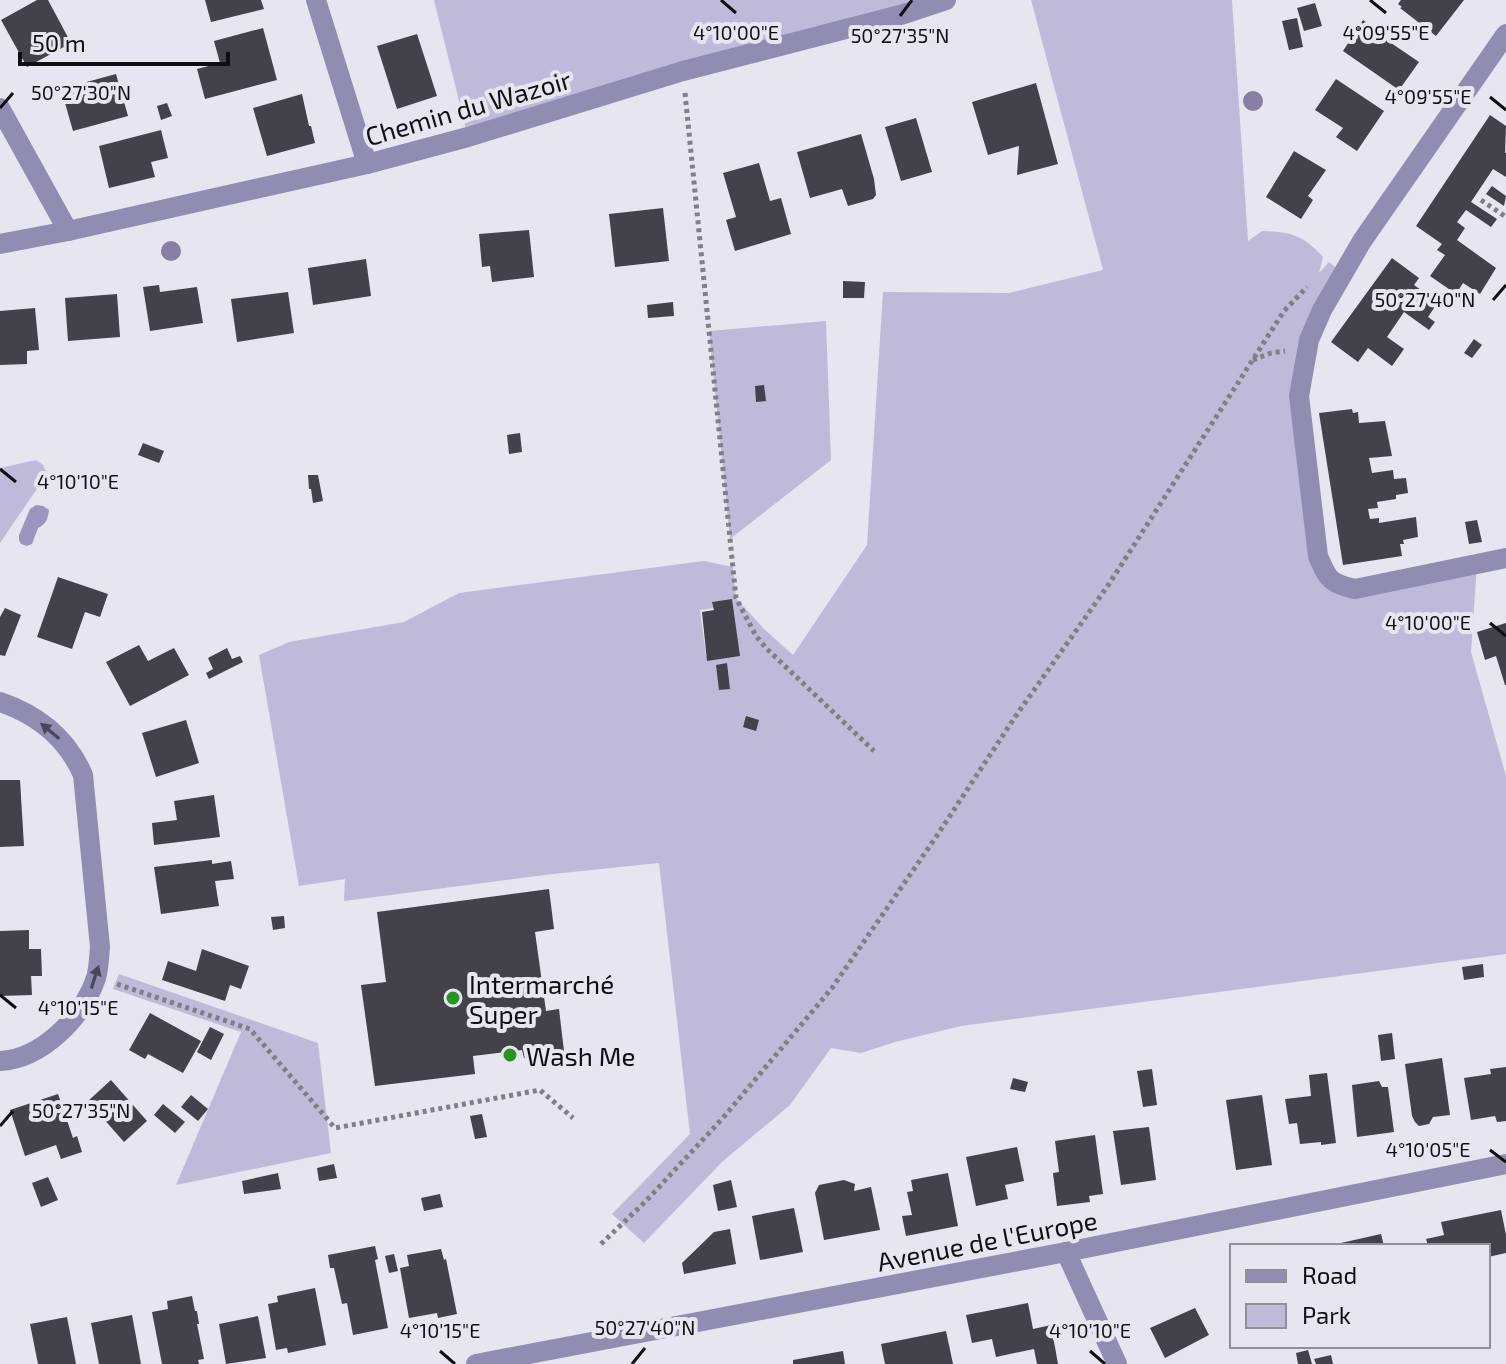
<svg xmlns="http://www.w3.org/2000/svg" width="1506" height="1364" viewBox="0 0 1506 1364" font-family="'Exo 2',sans-serif">
  <style>
    .green { fill: #bfbada; fill-rule: evenodd }
    .water { fill: #9c95c0 }
    .building { fill: #43424b }
    .lines { fill: none; stroke-linecap: round; stroke-linejoin: round }
    .path { stroke: #807f86; stroke-width: 5; stroke-dasharray: 4 4; stroke-linecap: butt }
    .street { stroke: #918cb1; stroke-width: 20 }
    .tree { fill: #877fa2 }
    .oneway { fill: #4a475a }
    .ticks { fill: none; stroke: #0f0f12; stroke-width: 3 }
    .poi-dot { fill: #27941e; stroke: #e6e5f0; stroke-width: 3 }
    .labels { text-anchor: middle; dominant-baseline: central; stroke-width: 8; stroke-linejoin: round; paint-order: stroke }
    .street-label { font-size: 26px; fill: #0f0f12; stroke: #e6e5f0 }
    .poi-label { font-size: 26px; fill: #0f0f12; stroke: #e6e5f0; text-anchor: start }
    .ticks-label { font-size: 20px; text-anchor: middle; fill: #0f0f12; stroke: #e6e5f0; stroke-width: 8; stroke-linejoin: round; paint-order: stroke }
  </style>
  <rect width="100%" height="100%" fill="#e6e5f0"/>
  <g class="green">
    <path d="M 434,0 L 946,0 L 468,137 Z"/>
    <path d="M 1031,0 L 1232,0 L 1248,241 L 1262,231 C 1291,232 1303,235 1323,257 L 1319,273 L 1329,262 L 1343,273 L 1302,374 L 1318,556 L 1338,585 L 1477,564 L 1471,652 L 1506,776 L 1506,954 L 961,1026 L 895,1042 L 861,1053 L 831,1048 L 790,1105 L 723,1161 L 644,1243 L 612,1214 L 690,1134 L 659,863 L 553,874 L 344,901 L 345,879 L 299,886 L 259,655 L 289,642 L 404,622 L 459,593 L 704,561 L 733,567 L 736,598 L 764,629 L 793,655 L 867,545 L 883,292 L 1009,293 L 1103,270 ZM 729,606 L 736,652 L 706,656 L 700,610 Z"/>
    <path d="M 826,321 L 831,460 L 730,539 L 709,331 Z"/>
    <path d="M 36,460 L 43,465 L 47,474 L 0,543 L 0,468 Z"/>
    <path d="M 119,974 L 318,1043 L 331,1153 L 176,1185 L 241,1032 L 113,989 Z"/>
  </g>
  <path class="water" d="M 36,505 L 43,506 L 49,510 C 48,519 46,524 38,528 L 32,544 L 27,546 L 21,544 L 19,540 L 19,535 L 30,509 Z"/>
  <g class="building">
    <path d="M 37,0 L 48,0 L 71,43 L 27,67 L 1,20 Z"/>
    <path d="M 205,0 L 261,0 L 264,9 L 211,22 Z"/>
    <path d="M 1401,0 L 1464,0 L 1436,36 L 1400,8 L 1402,7 L 1398,4 Z"/>
    <path d="M 1315,3 L 1322,26 L 1304,31 L 1297,8 Z"/>
    <path d="M 1297,18 L 1303,47 L 1289,50 L 1282,21 Z"/>
    <path d="M 1363,20 L 1371,26 L 1369,28 L 1419,62 L 1399,90 L 1343,51 Z"/>
    <path d="M 263,28 L 277,80 L 205,99 L 197,69 L 220,63 L 214,41 Z"/>
    <path d="M 417,34 L 437,96 L 397,109 L 377,46 Z"/>
    <path d="M 116,74 L 128,116 L 73,131 L 61,89 Z"/>
    <path d="M 1336,79 L 1384,111 L 1357,151 L 1336,137 L 1343,128 L 1315,110 Z"/>
    <path d="M 1036,83 L 1058,164 L 1017,175 L 1019,146 L 988,155 L 972,102 Z"/>
    <path d="M 302,94 L 309,126 L 311,126 L 315,143 L 267,156 L 253,108 Z"/>
    <path d="M 167,103 L 172,116 L 161,120 L 157,106 Z"/>
    <path d="M 1490,115 L 1506,126 L 1505,153 L 1506,153 L 1506,177 L 1493,169 L 1471,202 L 1497,219 L 1491,227 L 1466,210 L 1457,222 L 1465,228 L 1457,240 L 1496,268 L 1480,294 L 1463,283 L 1456,294 L 1430,276 L 1445,255 L 1437,250 L 1442,244 L 1416,226 Z"/>
    <path d="M 916,118 L 932,172 L 901,181 L 885,127 Z"/>
    <path d="M 161,130 L 168,158 L 151,162 L 155,177 L 109,188 L 99,146 Z"/>
    <path d="M 861,134 L 874,179 L 876,195 L 873,199 L 848,206 L 842,189 L 810,198 L 797,152 Z"/>
    <path d="M 1294,151 L 1326,170 L 1308,196 L 1313,200 L 1301,219 L 1266,197 Z"/>
    <path d="M 759,163 L 770,201 L 781,198 L 791,234 L 735,251 L 726,220 L 736,217 L 723,173 Z"/>
    <path d="M 1492,186 L 1506,196 L 1504,206 L 1486,194 Z"/>
    <path d="M 663,208 L 669,261 L 615,267 L 609,214 Z"/>
    <path d="M 529,230 L 534,277 L 492,282 L 490,266 L 482,267 L 479,234 Z"/>
    <path d="M 1392,258 L 1419,278 L 1414,285 L 1438,302 L 1428,317 L 1435,322 L 1429,330 L 1404,312 L 1387,337 L 1404,349 L 1392,366 L 1368,348 L 1358,362 L 1331,342 Z"/>
    <path d="M 366,259 L 371,296 L 313,305 L 308,268 Z"/>
    <path d="M 843,281 L 865,282 L 864,298 L 843,298 Z"/>
    <path d="M 159,285 L 160,292 L 197,287 L 203,323 L 150,331 L 143,287 Z"/>
    <path d="M 288,292 L 294,333 L 237,342 L 231,299 Z"/>
    <path d="M 117,294 L 120,337 L 68,341 L 65,298 Z"/>
    <path d="M 673,302 L 674,316 L 648,318 L 647,305 Z"/>
    <path d="M 35,308 L 39,350 L 27,351 L 27,364 L 0,365 L 0,311 Z"/>
    <path d="M 1474,339 L 1482,345 L 1472,358 L 1464,353 Z"/>
    <path d="M 764,385 L 766,401 L 756,402 L 755,386 Z"/>
    <path d="M 1352,409 L 1353,413 L 1358,412 L 1359,423 L 1385,421 L 1392,456 L 1369,458 L 1372,473 L 1393,470 L 1394,479 L 1406,478 L 1408,493 L 1396,495 L 1396,499 L 1377,502 L 1378,508 L 1368,509 L 1370,519 L 1379,518 L 1379,523 L 1416,517 L 1418,537 L 1403,540 L 1404,544 L 1400,544 L 1402,556 L 1343,565 L 1319,413 Z"/>
    <path d="M 520,433 L 522,452 L 509,454 L 507,435 Z"/>
    <path d="M 143,443 L 164,451 L 159,463 L 138,455 Z"/>
    <path d="M 308,475 L 318,475 L 323,501 L 313,503 L 311,489 L 309,489 Z"/>
    <path d="M 1477,520 L 1482,542 L 1469,544 L 1465,522 Z"/>
    <path d="M 58,577 L 108,594 L 100,617 L 85,612 L 72,649 L 37,637 Z"/>
    <path d="M 732,599 L 740,656 L 707,661 L 702,612 L 714,610 L 712,602 Z"/>
    <path d="M 5,608 L 21,615 L 5,656 L 0,655 L 0,617 Z"/>
    <path d="M 1506,623 L 1506,685 L 1505,685 L 1496,656 L 1485,660 L 1477,632 Z"/>
    <path d="M 139,645 L 148,661 L 174,648 L 189,675 L 130,706 L 106,662 Z"/>
    <path d="M 227,648 L 232,659 L 240,656 L 243,662 L 209,679 L 206,673 L 213,669 L 208,658 Z"/>
    <path d="M 727,663 L 730,689 L 719,690 L 716,665 Z"/>
    <path d="M 746,716 L 759,720 L 756,731 L 743,727 Z"/>
    <path d="M 186,720 L 199,763 L 156,777 L 142,733 Z"/>
    <path d="M 0,780 L 20,780 L 24,846 L 0,847 Z"/>
    <path d="M 214,795 L 220,837 L 154,845 L 152,823 L 177,820 L 174,801 Z"/>
    <path d="M 212,860 L 212,864 L 231,861 L 234,879 L 215,881 L 219,906 L 161,914 L 154,867 Z"/>
    <path d="M 549,889 L 554,929 L 535,932 L 546,1011 L 559,1009 L 564,1051 L 524,1058 L 522,1050 L 473,1056 L 475,1074 L 375,1086 L 361,985 L 386,982 L 377,912 Z"/>
    <path d="M 284,916 L 285,928 L 273,930 L 271,917 Z"/>
    <path d="M 29,930 L 29,949 L 41,949 L 42,976 L 31,976 L 32,995 L 0,996 L 0,931 Z"/>
    <path d="M 202,949 L 249,966 L 241,989 L 230,985 L 225,1001 L 162,980 L 168,961 L 196,971 Z"/>
    <path d="M 1483,964 L 1484,977 L 1464,980 L 1462,967 Z"/>
    <path d="M 150,1013 L 201,1041 L 183,1073 L 148,1054 L 145,1059 L 129,1050 Z"/>
    <path d="M 210,1027 L 224,1034 L 211,1060 L 197,1052 Z"/>
    <path d="M 1392,1033 L 1395,1059 L 1381,1061 L 1378,1035 Z"/>
    <path d="M 1442,1058 L 1450,1115 L 1433,1117 L 1429,1124 L 1419,1126 L 1415,1122 L 1412,1116 L 1405,1064 Z"/>
    <path d="M 1506,1067 L 1506,1121 L 1497,1122 L 1495,1116 L 1471,1120 L 1464,1078 L 1491,1074 L 1490,1069 Z"/>
    <path d="M 1152,1069 L 1157,1105 L 1143,1107 L 1137,1071 Z"/>
    <path d="M 1327,1073 L 1336,1143 L 1321,1145 L 1321,1142 L 1300,1144 L 1297,1123 L 1289,1124 L 1285,1099 L 1311,1096 L 1309,1075 Z"/>
    <path d="M 1013,1078 L 1028,1082 L 1025,1092 L 1010,1089 Z"/>
    <path d="M 111,1080 L 147,1121 L 124,1142 L 88,1101 Z"/>
    <path d="M 1379,1081 L 1382,1087 L 1388,1087 L 1394,1132 L 1357,1137 L 1352,1085 Z"/>
    <path d="M 58,1094 L 73,1138 L 77,1136 L 82,1152 L 61,1159 L 56,1145 L 25,1156 L 10,1110 Z"/>
    <path d="M 191,1095 L 208,1109 L 198,1121 L 181,1107 Z"/>
    <path d="M 1262,1095 L 1272,1165 L 1236,1170 L 1226,1100 Z"/>
    <path d="M 163,1104 L 185,1122 L 175,1133 L 154,1115 Z"/>
    <path d="M 482,1114 L 487,1137 L 475,1139 L 470,1116 Z"/>
    <path d="M 1149,1127 L 1156,1180 L 1121,1185 L 1113,1131 Z"/>
    <path d="M 1095,1135 L 1103,1194 L 1089,1196 L 1090,1202 L 1057,1206 L 1053,1173 L 1059,1172 L 1055,1141 Z"/>
    <path d="M 1017,1147 L 1024,1181 L 1005,1185 L 1008,1199 L 976,1206 L 966,1157 Z"/>
    <path d="M 334,1164 L 337,1178 L 319,1181 L 317,1168 Z"/>
    <path d="M 278,1173 L 281,1189 L 244,1194 L 242,1181 Z"/>
    <path d="M 948,1173 L 958,1226 L 906,1236 L 902,1216 L 912,1215 L 907,1192 L 913,1191 L 911,1180 Z"/>
    <path d="M 48,1177 L 58,1200 L 41,1207 L 32,1183 Z"/>
    <path d="M 731,1180 L 737,1207 L 718,1211 L 713,1185 Z"/>
    <path d="M 844,1180 L 855,1184 L 854,1191 L 871,1187 L 880,1230 L 824,1240 L 815,1193 L 819,1185 Z"/>
    <path d="M 440,1194 L 443,1207 L 424,1211 L 421,1198 Z"/>
    <path d="M 794,1208 L 803,1252 L 760,1260 L 752,1216 Z"/>
    <path d="M 1501,1210 L 1506,1235 L 1506,1253 L 1488,1257 L 1488,1246 L 1428,1246 L 1426,1239 L 1444,1235 L 1441,1222 Z"/>
    <path d="M 730,1229 L 736,1264 L 684,1274 L 682,1263 L 714,1232 Z"/>
    <path d="M 1381,1234 L 1384,1246 L 1332,1246 L 1332,1245 Z"/>
    <path d="M 375,1246 L 378,1259 L 375,1260 L 388,1328 L 353,1335 L 347,1303 L 342,1304 L 334,1268 L 330,1268 L 328,1255 Z"/>
    <path d="M 441,1249 L 444,1260 L 446,1259 L 457,1314 L 438,1318 L 437,1313 L 409,1318 L 400,1268 L 409,1266 L 407,1255 Z"/>
    <path d="M 394,1254 L 398,1271 L 389,1273 L 385,1256 Z"/>
    <path d="M 315,1288 L 326,1345 L 288,1353 L 287,1348 L 276,1350 L 268,1304 L 278,1302 L 277,1296 Z"/>
    <path d="M 192,1296 L 195,1311 L 197,1311 L 199,1324 L 197,1324 L 204,1359 L 198,1360 L 199,1364 L 162,1364 L 152,1312 L 168,1309 L 167,1301 Z"/>
    <path d="M 1028,1303 L 1033,1329 L 1051,1325 L 1058,1364 L 1037,1364 L 1034,1349 L 996,1357 L 992,1339 L 972,1343 L 966,1315 Z"/>
    <path d="M 1195,1308 L 1209,1335 L 1165,1358 L 1150,1328 Z"/>
    <path d="M 132,1315 L 141,1364 L 99,1364 L 91,1323 Z"/>
    <path d="M 258,1316 L 266,1358 L 226,1364 L 219,1324 Z"/>
    <path d="M 67,1317 L 76,1364 L 38,1364 L 30,1324 Z"/>
    <path d="M 946,1331 L 953,1364 L 885,1364 L 881,1344 Z"/>
    <path d="M 1308,1350 L 1312,1364 L 1298,1364 L 1296,1353 Z"/>
    <path d="M 843,1351 L 845,1364 L 793,1364 L 793,1360 Z"/>
    <path d="M 1331,1355 L 1333,1364 L 1316,1364 L 1314,1359 Z"/>
  </g>
  <g class="lines">
    <g class="path">
      <path d="M 685,93 L 736,598 L 756,636 L 766,648 L 874,751"/>
      <path d="M 1481,200 L 1506,217"/>
      <path d="M 1253,360 L 1271,353 L 1285,351"/>
      <path d="M 117,984 L 250,1029 L 335,1128 L 540,1090 L 573,1118"/>
      <path d="M 601,1244 L 646,1201 L 722,1119 L 832,988 L 936,837 L 1015,717 L 1109,584 L 1284,311 L 1307,287"/>
    </g>
    <g class="street">
      <path d="M 316,0 L 367,164"/>
      <path d="M 1506,34 L 1362,241 L 1322,310 L 1309,340 L 1299,396 L 1318,556 C 1328,580 1330,583 1355,589 L 1506,558"/>
      <path d="M 0,108 L 68,231"/>
      <path d="M 0,244 L 68,231 L 367,164 L 468,137 L 683,71 L 904,14 L 946,0"/>
      <path d="M 0,702 C 38,715 67,738 83,775 L 100,947 C 99,957 99,968 96,978 C 83,1017 42,1059 0,1061"/>
      <path d="M 1066,1252 L 1117,1364"/>
      <path d="M 476,1364 L 1066,1252 L 1506,1164"/>
    </g>
  </g>
  <g class="tree">
    <circle cx="1253" cy="101" r="10"/>
    <circle cx="171" cy="251" r="10"/>
  </g>
  <defs><path id="oneway-solid" d="M-6-.8H1V-3.2L6.5 0L1 3.2V.8H-6Z" transform="scale(2)"/></defs>
  <g class="oneway">
    <use href="#oneway-solid" transform="translate(50 731) rotate(-140)"/>
    <use href="#oneway-solid" transform="translate(95 977) rotate(-72)"/>
  </g>
  <path class="ticks" d="M 721,0 L 736,13M 1370,0 L 1386,13M 900,16 L 912,0M 1490,97 L 1506,110M 0,108 L 13,93M 1493,300 L 1506,285M 0,469 L 16,482M 1490,623 L 1506,636M 0,995 L 16,1008M 0,1126 L 13,1111M 1490,1150 L 1506,1162M 440,1351 L 455,1364M 1090,1351 L 1105,1364M 632,1364 L 645,1348"/>
  <g class="poi-dot">
    <circle cx="453" cy="998" r="8"/>
    <circle cx="510" cy="1055" r="8"/>
  </g>
  <g class="labels">
    <g class="street-label">
      <text transform="translate(468 107) rotate(-16)">Chemin du Wazoir</text>
      <text transform="translate(987 1240) rotate(-11)">Avenue de l'Europe</text>
    </g>
    <g class="poi-label">
      <text x="469" y="983">Intermarché<tspan x="469" dy="30">Super</tspan></text>
      <text x="526" y="1055">Wash Me</text>
    </g>
  </g>
  <g class="ticks-label">
    <text x="1386" y="40">4°09'55"E</text>
    <text x="736" y="40">4°10'00"E</text>
    <text x="900" y="43">50°27'35"N</text>
    <text x="81" y="100">50°27'30"N</text>
    <text x="1428" y="104">4°09'55"E</text>
    <text x="1425" y="307">50°27'40"N</text>
    <text x="78" y="489">4°10'10"E</text>
    <text x="1428" y="630">4°10'00"E</text>
    <text x="78" y="1015">4°10'15"E</text>
    <text x="81" y="1118">50°27'35"N</text>
    <text x="1428" y="1157">4°10'05"E</text>
    <text x="645" y="1335">50°27'40"N</text>
    <text x="440" y="1338">4°10'15"E</text>
    <text x="1090" y="1338">4°10'10"E</text>
  </g>
  <rect x="1230" y="1244" width="260" height="104" fill="#e6e5f0" stroke="#908f97" stroke-width="2"/>
  <rect x="1246" y="1270" width="40" height="12" fill="#918cb1" stroke="#908f97" stroke-width="2"/>
  <text x="1302" y="1284" font-size="24" fill="#0f0f12">Road</text>
  <rect x="1246" y="1304" width="40" height="24" fill="#bfbada" stroke="#908f97" stroke-width="2"/>
  <text x="1302" y="1324" font-size="24" fill="#0f0f12">Park</text>
  <path d="M20 52v12h208v-12" fill="none" stroke="#0f0f12" stroke-width="4"/>
  <text x="32" y="52" font-size="24" fill="#0f0f12" stroke="#e6e5f0" stroke-width="6" paint-order="stroke">50 m</text>
</svg>
